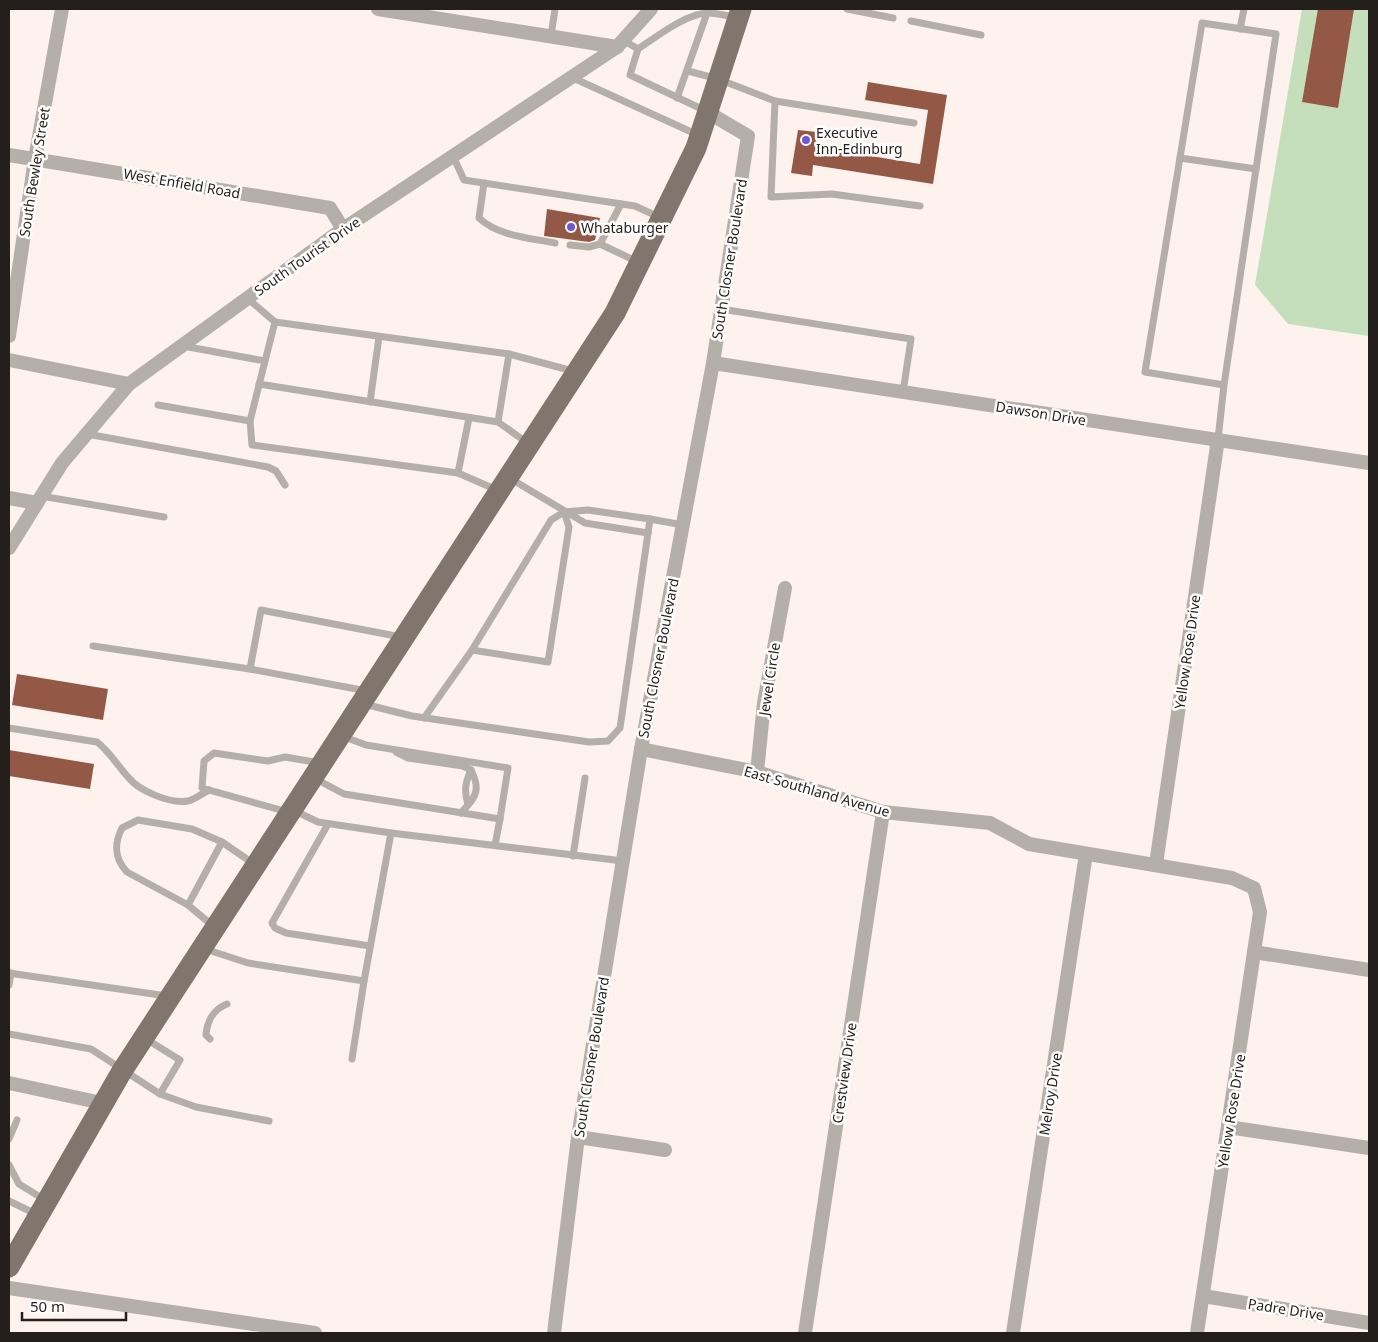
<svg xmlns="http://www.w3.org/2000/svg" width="1378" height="1342" viewBox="0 0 1378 1342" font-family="'Noto Sans',sans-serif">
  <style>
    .pitch { fill: #c5dfbc }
    .building { fill: #945846 }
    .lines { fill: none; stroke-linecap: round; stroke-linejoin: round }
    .lane { stroke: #b5afaa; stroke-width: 7 }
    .street { stroke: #b5afaa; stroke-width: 14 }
    .primary { stroke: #80766d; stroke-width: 21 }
    .poi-dot { fill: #7156cf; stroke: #fff; stroke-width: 2 }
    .labels { text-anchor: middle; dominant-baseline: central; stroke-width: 5; stroke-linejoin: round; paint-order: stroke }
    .poi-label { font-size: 14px; fill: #241e1c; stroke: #fff; text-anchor: start }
    .street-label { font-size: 14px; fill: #241e1c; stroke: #fff }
  </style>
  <rect width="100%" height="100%" fill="#fdf2ee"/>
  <path class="pitch" d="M 1302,9 L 1369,9 L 1369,336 L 1288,324 L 1255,285 Z"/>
  <g class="building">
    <path d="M 1318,9 L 1354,9 L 1338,108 L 1302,102 Z"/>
    <path d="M 868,82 L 947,95 L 933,184 L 813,165 L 812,176 L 791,173 L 798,130 L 817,132 L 815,147 L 920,164 L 928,110 L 865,100 Z"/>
    <path d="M 547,209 L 600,218 L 595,240 L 589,242 L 544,236 Z"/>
    <path d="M 17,674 L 108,689 L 103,720 L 12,705 Z"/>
    <path d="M 9,750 L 94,764 L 90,789 L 9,776 Z"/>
  </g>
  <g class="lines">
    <g class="lane">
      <path d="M 847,9 L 893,18"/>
      <path d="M 911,21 L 981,35"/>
      <path d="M 1240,29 L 1244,9"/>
      <path d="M 551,36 L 555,9"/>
      <path d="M 623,40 L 638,49 C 656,37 687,13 708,13 C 717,13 727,16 736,17"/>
      <path d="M 638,49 L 630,75 L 706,111"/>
      <path d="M 688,71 L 718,79 L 775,101 L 914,123"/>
      <path d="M 571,77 L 698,135"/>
      <path d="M 677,98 L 707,13"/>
      <path d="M 775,101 L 771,197 L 832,194 L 920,206"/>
      <path d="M 453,156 L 464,180 L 635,206 L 659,217"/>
      <path d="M 1180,158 L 1256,169"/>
      <path d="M 484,183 L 479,218 C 498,236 530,238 555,243"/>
      <path d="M 600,244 L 638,262"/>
      <path d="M 570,245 L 589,247 L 600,244 L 621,204"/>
      <path d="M 247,298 L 275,322 L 509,354"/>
      <path d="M 721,309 L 911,339 L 903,392"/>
      <path d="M 183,346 L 265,361 L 250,421"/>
      <path d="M 265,361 L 275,322"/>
      <path d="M 259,384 L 498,422 L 529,444"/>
      <path d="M 370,402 L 379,337"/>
      <path d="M 158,405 L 250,421 L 252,445 L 458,473 L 497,490"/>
      <path d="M 498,422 L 509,354 L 573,371"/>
      <path d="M 87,434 L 268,467 L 276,471 L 285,485"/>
      <path d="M 1218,439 L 1224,385 L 1145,372 L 1202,23 L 1276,34 L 1224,385"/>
      <path d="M 458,473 L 469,418"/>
      <path d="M 511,479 L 585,523 L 648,533"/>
      <path d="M 41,496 L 164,517"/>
      <path d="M 650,519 L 683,525"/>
      <path d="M 93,646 L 250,669"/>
      <path d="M 367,691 L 250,669 L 261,610 L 401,637"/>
      <path d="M 364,704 L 412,716 L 589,742 L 608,741 L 620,728 L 650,519 L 588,510 L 564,512 L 551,520 L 472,650 L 548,662 L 569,527 L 564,512"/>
      <path d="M 424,718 L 472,650"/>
      <path d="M 9,728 L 97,742 C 110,752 117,765 128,777 C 139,791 170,804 188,801 C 195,799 203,793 209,790"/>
      <path d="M 396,752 L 408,758 L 463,766 L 471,770 C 465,783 464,791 468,805 L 461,813"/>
      <path d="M 316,779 L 344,794 L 500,819 L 508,768 L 366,745 L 342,736"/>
      <path d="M 468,805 C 479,793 478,784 471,770"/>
      <path d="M 288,812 L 202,788 L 204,761 L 214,753 L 268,761 L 285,757 L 320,763"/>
      <path d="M 328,824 L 272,923 L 275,928 L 286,933 L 370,946"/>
      <path d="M 391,833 L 623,861"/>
      <path d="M 495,845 L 500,819"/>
      <path d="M 573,856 L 585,778"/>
      <path d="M 188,905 L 222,842"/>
      <path d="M 213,926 L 188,905 L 127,872 C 114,858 114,844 122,828 L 138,820 L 192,829 L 222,842 L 254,864"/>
      <path d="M 205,949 L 248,963 L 364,981 L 391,833 L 318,822 L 293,810"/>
      <path d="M 9,973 L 167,996"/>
      <path d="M 9,985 L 11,973"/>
      <path d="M 9,1034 L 91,1049 L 160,1094 L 180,1060 L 146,1039"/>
      <path d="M 210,1039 L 206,1035 C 207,1021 214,1009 227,1004"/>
      <path d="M 352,1059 L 364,981"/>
      <path d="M 160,1094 L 196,1107 L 269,1121"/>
      <path d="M 9,1139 L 17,1120"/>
      <path d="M 9,1165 L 19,1184 L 45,1200"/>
      <path d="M 9,1201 L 38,1215"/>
    </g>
    <g class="street">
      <path d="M 378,9 L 617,47"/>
      <path d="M 9,155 L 330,208 L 343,229"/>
      <path d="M 9,336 L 35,159 L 62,9"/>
      <path d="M 9,360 L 129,384"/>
      <path d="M 713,363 L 1369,463"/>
      <path d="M 9,498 L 37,503"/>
      <path d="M 9,548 L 62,463 L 129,384 L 343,229 L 617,47 L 651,9"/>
      <path d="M 641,749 L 757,772 L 883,812 L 990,823 L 1029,844 L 1232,878 L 1254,888 L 1260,912 L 1197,1333"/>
      <path d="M 757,772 L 764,703 L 785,588"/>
      <path d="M 1156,864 L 1218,439"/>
      <path d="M 1254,952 L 1369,970"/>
      <path d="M 9,1083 L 102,1103"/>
      <path d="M 1228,1127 L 1369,1148"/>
      <path d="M 578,1137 L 665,1150"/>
      <path d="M 9,1288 L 315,1333"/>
      <path d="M 1203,1296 L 1369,1323"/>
      <path d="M 554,1333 L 578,1137 L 641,749 L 713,363 L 748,136 L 709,113"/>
      <path d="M 805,1333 L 883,812"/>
      <path d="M 1013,1333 L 1086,854"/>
    </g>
    <path class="primary" d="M 9,1267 L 122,1071 L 615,313 L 696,148 L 741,9"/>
  </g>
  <g class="poi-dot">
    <circle cx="806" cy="140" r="5"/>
    <circle cx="571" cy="227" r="5"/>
  </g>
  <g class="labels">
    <g class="poi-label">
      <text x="816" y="132">Executive<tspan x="816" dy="16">Inn-Edinburg</tspan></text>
      <text x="581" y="227">Whataburger</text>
    </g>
    <g class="street-label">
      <text transform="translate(34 172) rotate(-81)">South Bewley Street</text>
      <text transform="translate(182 183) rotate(10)">West Enfield Road</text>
      <text transform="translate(307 256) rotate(-35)">South Tourist Drive</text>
      <text transform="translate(729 259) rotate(-81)">South Closner Boulevard</text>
      <text transform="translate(1041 413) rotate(9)">Dawson Drive</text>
      <text transform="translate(1187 652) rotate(-82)">Yellow Rose Drive</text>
      <text transform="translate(658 658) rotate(-79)">South Closner Boulevard</text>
      <text transform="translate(769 679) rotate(-81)">Jewel Circle</text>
      <text transform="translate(817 791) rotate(16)">East Southland Avenue</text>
      <text transform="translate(591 1057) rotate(-81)">South Closner Boulevard</text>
      <text transform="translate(844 1073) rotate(-82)">Crestview Drive</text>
      <text transform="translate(1050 1094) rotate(-81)">Melroy Drive</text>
      <text transform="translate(1231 1111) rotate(-81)">Yellow Rose Drive</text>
      <text transform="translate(1286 1309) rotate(9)">Padre Drive</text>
    </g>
  </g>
  <rect width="1378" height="1342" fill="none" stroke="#241e1c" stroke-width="20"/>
  <path d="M22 1312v8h104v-8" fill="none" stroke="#241e1c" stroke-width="2.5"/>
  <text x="30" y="1312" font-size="15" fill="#241e1c" stroke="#ffffff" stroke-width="4" paint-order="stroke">50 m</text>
</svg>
